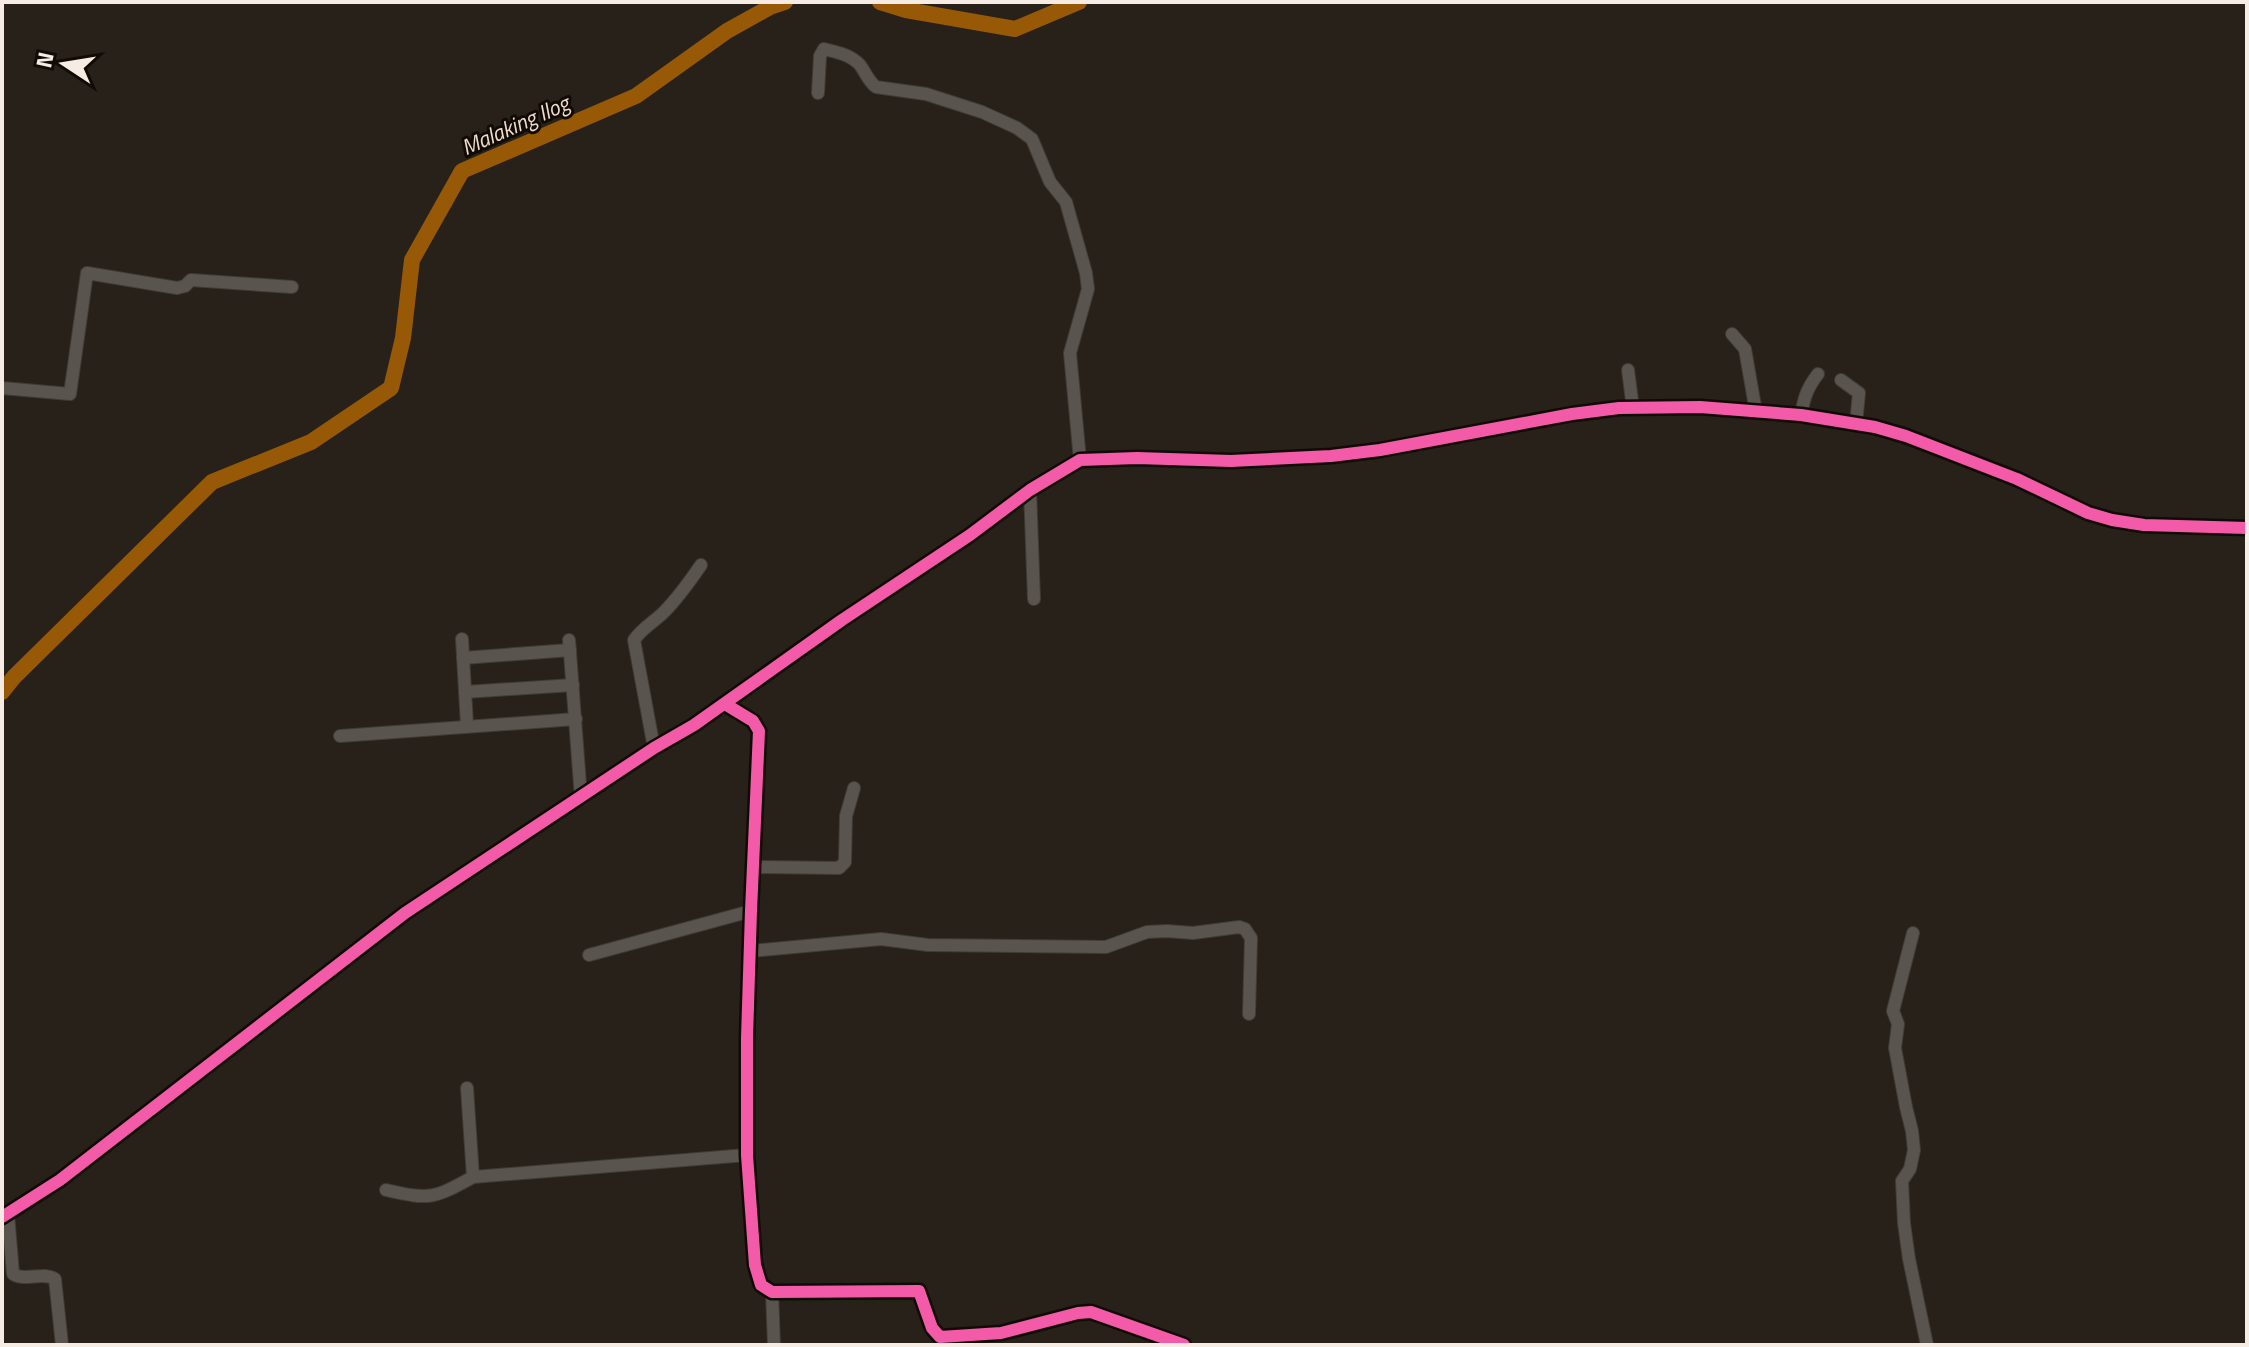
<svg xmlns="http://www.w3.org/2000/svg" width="2249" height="1347" viewBox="0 0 2249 1347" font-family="'Titillium Web',sans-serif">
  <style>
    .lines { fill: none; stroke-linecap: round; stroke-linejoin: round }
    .river { stroke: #975905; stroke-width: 16 }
    .minor-casing { stroke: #423c36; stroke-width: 14 }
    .minor { stroke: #5a544f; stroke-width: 12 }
    .cycleway-casing { stroke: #110b06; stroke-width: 17 }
    .cycleway { stroke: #f35aa7; stroke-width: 12 }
    .labels { text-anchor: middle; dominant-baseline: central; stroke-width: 6; stroke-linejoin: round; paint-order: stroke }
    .water-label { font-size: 22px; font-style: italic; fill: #f1ddcd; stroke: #110b06 }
  </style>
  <rect width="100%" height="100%" fill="#28211a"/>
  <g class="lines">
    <g class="river">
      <path d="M 880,2 L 906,10 L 1015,29 L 1079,2"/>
      <path d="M 2,692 L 14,677 L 212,482 L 311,442 L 391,388 L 403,338 L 412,260 L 462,171 L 636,96 L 727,31 L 770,7 L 785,2"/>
    </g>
    <g class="minor-casing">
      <g id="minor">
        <path d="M 818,93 L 820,56 L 824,49 C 837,52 851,55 860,65 C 866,73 868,81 876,87 L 926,94 L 982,112 L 1017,128 L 1032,139 L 1050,182 L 1066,202 L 1086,273 L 1088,289 L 1070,353 L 1080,460"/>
        <path d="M 1732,334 L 1745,349 L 1756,412"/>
        <path d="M 1628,370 L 1633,408"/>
        <path d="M 1841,380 L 1859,393 L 1856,423"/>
        <path d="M 2,388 L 70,394 L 87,273 L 177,288 L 185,286 L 191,280 L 292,287"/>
        <path d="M 1801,415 C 1804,398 1807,388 1818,374"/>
        <path d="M 1030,490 L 1034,599"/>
        <path d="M 462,639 L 467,725"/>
        <path d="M 569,640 L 581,798"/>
        <path d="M 463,658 L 570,650"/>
        <path d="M 465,692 L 573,685"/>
        <path d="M 725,704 L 753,721 L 759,731 L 751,911 L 747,1038 L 747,1155 L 755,1265 L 761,1285 L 772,1292 L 919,1291 L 932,1328 L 940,1337 L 1001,1333 L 1078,1313 L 1091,1312 L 1184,1345"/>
        <path d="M 340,736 L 576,719"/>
        <path d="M 654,748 L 634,640 C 642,628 654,622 664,612 C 678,598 690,581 701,565"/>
        <path d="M 752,867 L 839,868 L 845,862 L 846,816 L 854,788"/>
        <path d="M 1913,933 L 1893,1011 L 1898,1024 L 1895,1048 L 1906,1107 L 1912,1131 L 1914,1150 L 1910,1169 L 1902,1181 L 1904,1223 L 1909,1259 L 1927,1345"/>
        <path d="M 751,951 L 881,939 L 928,945 L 1106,947 L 1147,932 L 1167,931 L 1193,933 L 1239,927 L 1245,929 L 1251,938 L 1249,1014"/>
        <path d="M 589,955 L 751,911"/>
        <path d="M 467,1088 L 473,1177"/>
        <path d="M 386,1190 C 430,1200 433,1199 473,1177 L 747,1155"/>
        <path d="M 8,1214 L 13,1274 C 25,1282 43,1271 55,1279 L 62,1345"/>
        <path d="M 2,1217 L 60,1180 L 405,913 L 654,748 L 694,725 L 842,620 L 970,535 L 1030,490 L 1080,460 L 1137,458 L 1231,461 L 1331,456 L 1380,450 L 1572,414 L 1619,408 L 1700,407 L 1801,415 L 1875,427 L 1906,436 L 2017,479 L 2088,513 L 2112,520 L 2144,525 L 2247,528"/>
        <path d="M 772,1292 L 774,1345"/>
      </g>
    </g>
    <use href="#minor" class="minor"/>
    <g class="cycleway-casing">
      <g id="cycleway">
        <path d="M 725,704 L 753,721 L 759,731 L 751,911 L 747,1038 L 747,1155 L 755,1265 L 761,1285 L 772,1292 L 919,1291 L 932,1328 L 940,1337 L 1001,1333 L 1078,1313 L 1091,1312 L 1184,1345"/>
        <path d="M 2,1217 L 60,1180 L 405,913 L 654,748 L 694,725 L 842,620 L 970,535 L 1030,490 L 1080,460 L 1137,458 L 1231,461 L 1331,456 L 1380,450 L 1572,414 L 1619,408 L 1700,407 L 1801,415 L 1875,427 L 1906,436 L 2017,479 L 2088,513 L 2112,520 L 2144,525 L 2247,528"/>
      </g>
    </g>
    <use href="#cycleway" class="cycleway"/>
  </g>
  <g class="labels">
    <g class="water-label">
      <text transform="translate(515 125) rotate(-24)">Malaking Ilog</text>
    </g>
  </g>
  <rect width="2249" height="1347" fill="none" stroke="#f6ece4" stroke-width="8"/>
  <g transform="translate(64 64) rotate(282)" stroke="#110b06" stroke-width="6" paint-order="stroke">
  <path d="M0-6L14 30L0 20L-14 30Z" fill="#f6ece4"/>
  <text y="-12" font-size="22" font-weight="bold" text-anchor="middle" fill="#f6ece4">N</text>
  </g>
</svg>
